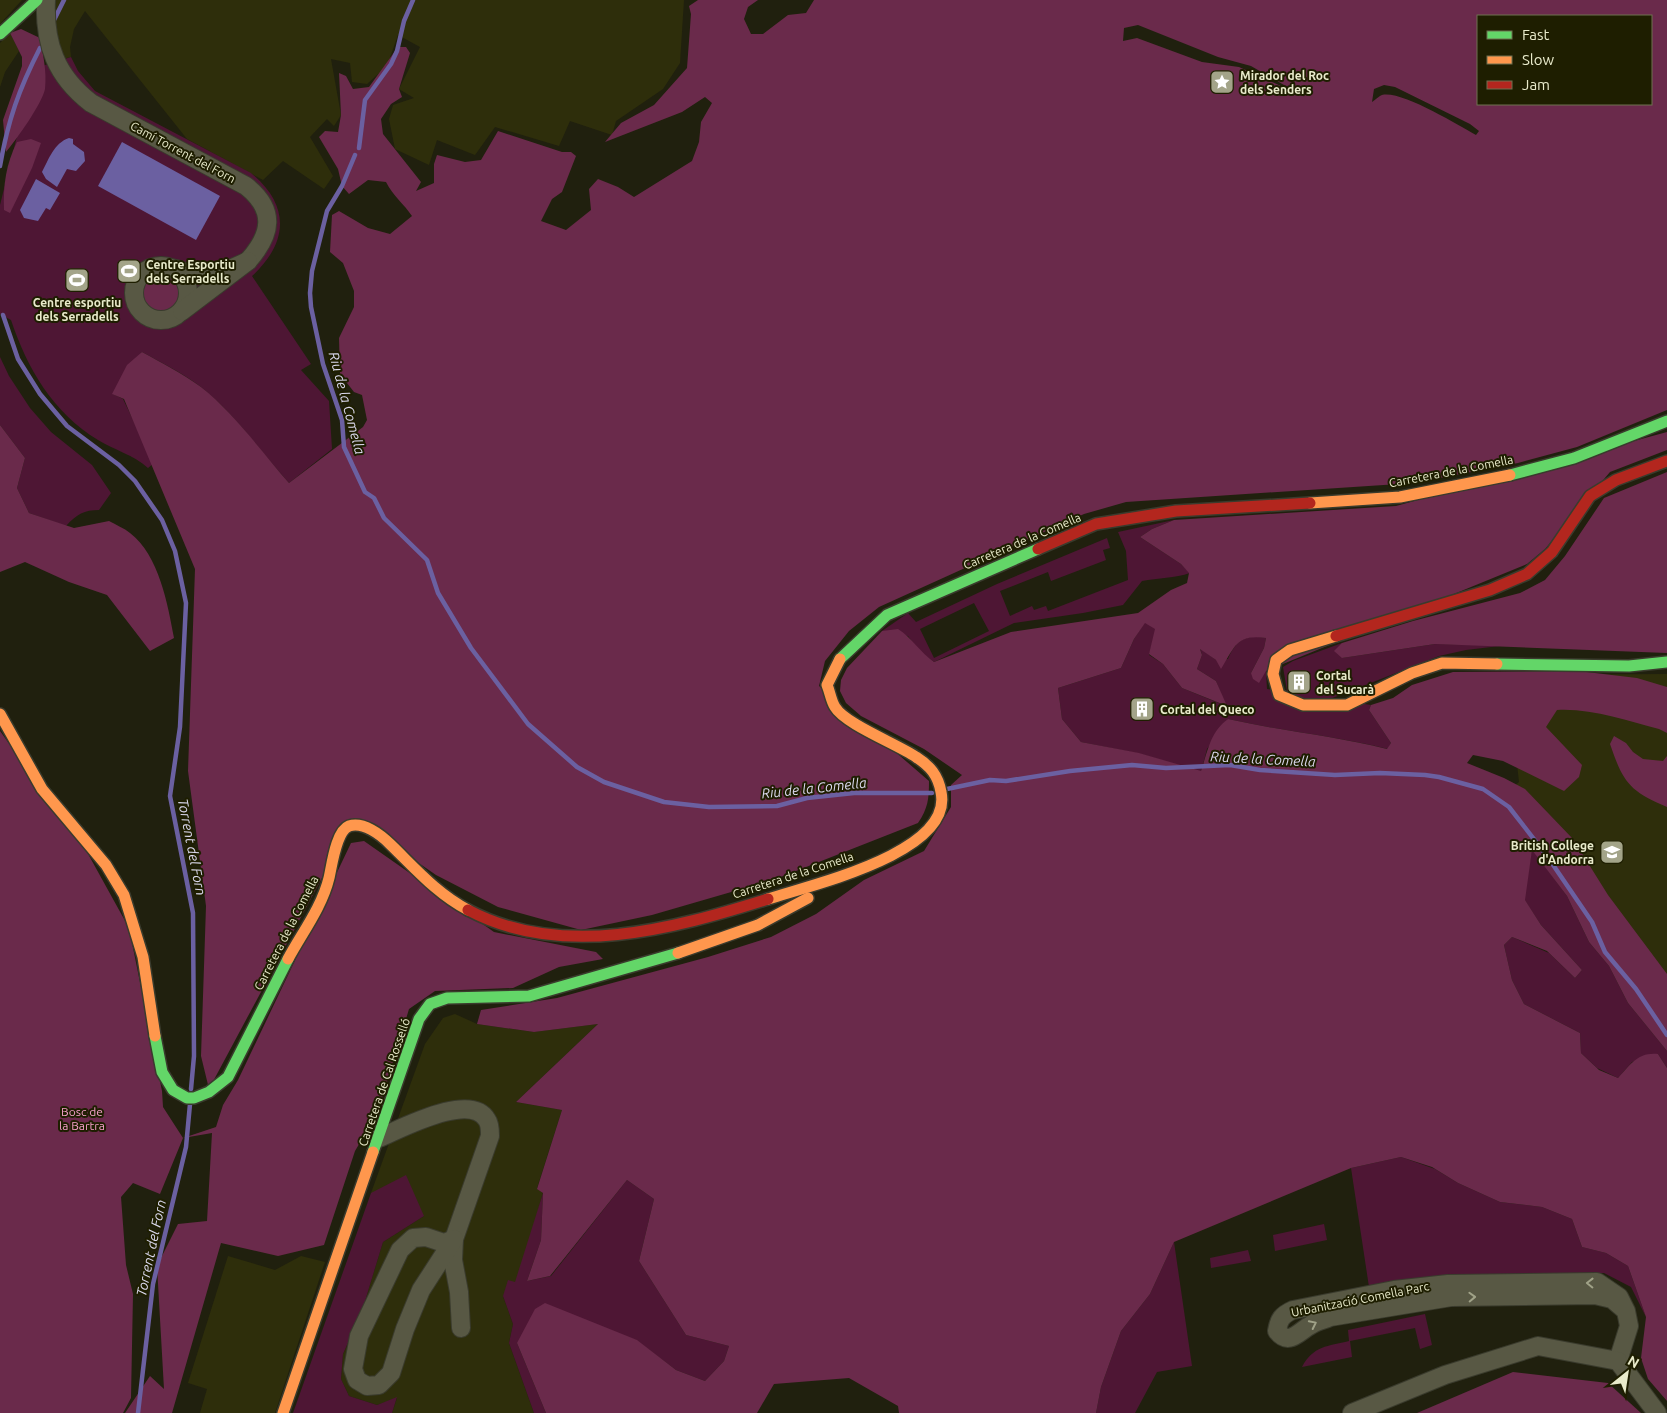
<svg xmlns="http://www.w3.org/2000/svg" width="1667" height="1413" viewBox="0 0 1667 1413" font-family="Ubuntu,sans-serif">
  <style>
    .built { fill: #2e2e0b }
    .green { fill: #4e1634; fill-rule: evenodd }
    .forest { fill: #6a2a4b; fill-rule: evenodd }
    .water { fill: #6b60a1 }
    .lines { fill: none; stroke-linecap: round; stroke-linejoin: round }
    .stream { stroke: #6b60a1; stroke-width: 4.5 }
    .street-casing { stroke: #3a3b2d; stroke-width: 20 }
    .fast-casing { stroke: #3a3b2d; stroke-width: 14 }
    .slow-casing { stroke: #3a3b2d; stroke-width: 14 }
    .jam-casing { stroke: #3a3b2d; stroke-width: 14 }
    .street { stroke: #585844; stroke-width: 18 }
    .fast { stroke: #63d668; stroke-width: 11 }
    .slow { stroke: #ff974d; stroke-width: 11 }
    .jam { stroke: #b3261e; stroke-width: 11 }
    .oneway { stroke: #a0a288 }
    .labels { text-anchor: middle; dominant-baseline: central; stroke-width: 4; stroke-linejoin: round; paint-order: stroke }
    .poi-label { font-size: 12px; font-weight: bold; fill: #e9ebcb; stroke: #1e1e00; text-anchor: start }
    .street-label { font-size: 12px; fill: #e9ebcb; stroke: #1e1e00 }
    .park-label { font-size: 12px; fill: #f6a0ca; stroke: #1e1e00 }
    .water-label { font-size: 14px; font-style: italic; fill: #dbd9ee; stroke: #1e1e00 }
  </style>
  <rect width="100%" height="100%" fill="#20200e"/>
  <g class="built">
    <path d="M 0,0 L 22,0 L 0,24 Z"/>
    <path d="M 45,0 L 684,0 L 680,63 L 663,89 L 616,121 L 612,135 L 570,121 L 559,146 L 495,127 L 475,155 L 437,140 L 429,165 L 395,149 L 389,119 L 393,105 L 414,98 L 399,89 L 420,47 L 398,35 L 387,66 L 367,84 L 352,82 L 350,63 L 331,59 L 341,115 L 334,126 L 327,119 L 310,137 L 333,176 L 324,189 L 283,161 L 263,180 L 187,139 L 85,11 L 74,29 L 70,47 L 71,57 L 55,61 Z"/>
    <path d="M 10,33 L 19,51 L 5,72 L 0,87 L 0,43 Z"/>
    <path d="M 1667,674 L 1667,1014 L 1511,789 L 1519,782 L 1507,675 Z"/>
    <path d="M 455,1014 L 477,1024 L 534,1032 L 598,1024 L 516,1102 L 562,1110 L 537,1188 L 543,1193 L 525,1256 L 515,1283 L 503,1296 L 513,1324 L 509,1343 L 534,1413 L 392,1413 L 397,1398 L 377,1405 L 349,1396 L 341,1379 L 343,1354 L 362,1311 L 383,1242 L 424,1216 L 371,1193 L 425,1044 L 443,1018 Z"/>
    <path d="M 228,1256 L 275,1270 L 301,1256 L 325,1262 L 275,1413 L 200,1413 L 207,1389 L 188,1383 Z"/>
  </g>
  <g class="green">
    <path d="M 71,57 L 78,71 L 95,91 L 251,173 C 290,205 289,242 252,276 L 311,364 L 301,370 L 329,401 L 332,449 L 289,483 C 261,452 234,413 201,387 C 183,373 162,363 142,352 L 113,394 L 123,399 L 154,463 L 148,468 C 134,455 114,450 98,440 C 53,413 27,368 11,320 L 0,314 L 0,205 L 21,120 L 42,66 Z"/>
    <path d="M 0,357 L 9,376 L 30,408 L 51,432 L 92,465 L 111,493 L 99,510 C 84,510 77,514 66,526 L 29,513 L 17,488 L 25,458 L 0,425 Z"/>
    <path d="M 1174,520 L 1152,529 L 1140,537 L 1181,564 L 1190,573 C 1175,578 1158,578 1142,581 L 1123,605 L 1083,613 L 1014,623 L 934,662 L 919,651 L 908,636 L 882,631 L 908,613 L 916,622 L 997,584 L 1107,538 L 1110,548 L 1103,550 L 1106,560 L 1051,581 L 1048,572 L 1000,591 L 1010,616 L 1032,606 L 1034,610 L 1046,606 L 1048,611 L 1128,580 L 1126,551 L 1118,532 ZM 974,603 L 989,631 L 934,658 L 920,629 Z"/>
    <path d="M 1145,622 L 1156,629 L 1149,655 L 1163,664 L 1182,688 L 1226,706 L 1216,681 L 1197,669 L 1202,655 L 1200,648 L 1216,660 L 1228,659 C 1237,639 1245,635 1266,638 L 1264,648 L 1251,673 L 1266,671 L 1267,689 L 1371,705 L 1369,710 L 1391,743 L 1388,749 C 1335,736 1281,731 1228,719 L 1207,749 L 1201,772 L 1141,754 L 1081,742 L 1062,719 L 1058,688 L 1121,668 L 1134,639 Z"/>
    <path d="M 1342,643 L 1342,658 L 1435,644 L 1508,645 L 1466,650 L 1439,656 L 1325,701 L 1287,691 L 1283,667 L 1293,661 Z"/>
    <path d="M 1532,849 L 1567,896 L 1589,942 L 1609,966 L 1628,1003 L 1667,1051 L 1667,1068 L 1658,1054 L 1632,1062 L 1618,1078 L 1597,1068 L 1581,1053 L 1580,1033 L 1524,1004 L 1512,980 L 1504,945 L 1512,937 L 1549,953 L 1575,978 L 1582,970 L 1541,925 L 1524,899 Z"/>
    <path d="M 1401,1157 L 1435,1169 L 1458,1183 L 1500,1202 L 1542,1207 L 1572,1219 L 1582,1247 L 1606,1253 L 1628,1266 L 1646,1317 L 1631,1287 L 1604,1273 L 1453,1275 L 1369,1287 L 1351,1168 Z"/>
    <path d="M 406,1175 L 424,1216 L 383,1242 L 362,1311 L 343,1354 L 341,1379 L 349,1396 L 377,1405 L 397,1397 L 392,1413 L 293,1413 L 371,1193 Z"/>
    <path d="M 627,1180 L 654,1199 L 639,1261 L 686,1335 L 729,1346 L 724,1361 L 705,1381 L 676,1370 L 636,1340 L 609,1331 L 517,1343 L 546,1413 L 534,1413 L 509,1343 L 513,1324 L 503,1296 L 508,1280 L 515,1282 L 543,1193 L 541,1240 L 527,1281 L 551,1276 Z"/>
    <path d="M 1324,1224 L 1327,1240 L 1275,1251 L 1273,1235 Z"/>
    <path d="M 1174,1242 L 1192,1366 L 1157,1372 L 1135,1413 L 1096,1413 L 1101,1387 L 1121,1331 L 1150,1294 Z"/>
    <path d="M 1248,1250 L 1251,1261 L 1211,1268 L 1210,1258 Z"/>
    <path d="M 1425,1314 L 1432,1345 L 1420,1349 L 1415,1328 L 1350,1341 L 1352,1357 L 1302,1367 C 1313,1346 1328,1346 1349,1341 L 1348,1330 Z"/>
  </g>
  <g class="forest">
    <path d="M 698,0 L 758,0 L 748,7 L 744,19 L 751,34 L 763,34 L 788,15 L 806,13 L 814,0 L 1667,0 L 1667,410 L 1577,447 L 1518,463 L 1414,483 L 1126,502 L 1084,514 L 879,607 L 849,631 L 825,661 L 819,686 L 929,781 C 929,799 928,808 918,823 L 773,880 L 652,915 L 581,930 L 498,907 L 436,875 L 354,818 L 209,1089 L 201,1056 L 206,906 L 188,771 L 195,569 L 124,399 L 112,394 L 127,365 L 142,352 C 162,363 182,373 201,387 C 234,413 261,451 289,483 L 363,427 L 367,420 L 362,395 L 354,392 L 340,374 L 339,338 L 354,307 L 354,291 L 343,263 L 330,252 L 332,215 L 339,211 L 368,228 L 390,234 L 412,216 C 404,204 393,196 386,182 L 368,180 L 349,194 L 342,186 L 338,169 L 319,137 L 325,131 L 338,132 L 341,115 L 339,73 L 346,76 L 353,89 L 369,87 L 398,47 L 406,47 L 410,53 L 399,89 L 402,97 L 391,104 L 381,119 L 383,134 L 421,182 L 416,191 L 434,183 L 434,164 L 437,155 L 465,162 L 481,160 L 498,131 L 562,152 L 571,152 L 576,156 L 562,192 L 552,199 L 541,221 L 566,230 L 591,210 L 589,189 L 598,179 L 618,187 L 634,197 L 692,161 L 699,142 L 701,122 L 712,103 L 705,97 L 682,112 L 605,142 L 621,123 L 654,105 L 687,68 L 691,14 L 689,6 ZM 1478,16 L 1651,16 L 1651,104 L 1478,104 ZM 1138,25 L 1218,57 L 1251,66 L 1305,97 L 1239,67 L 1202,62 L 1137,38 L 1123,41 L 1124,28 ZM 1384,85 L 1395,87 L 1470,124 L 1479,131 L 1476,135 C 1458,125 1401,90 1382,95 C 1379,96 1375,100 1372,102 L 1374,89 Z"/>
    <path d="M 21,29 L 40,38 C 43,55 47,71 45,89 C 42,104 16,140 6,152 L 3,120 L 22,66 L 22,57 L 10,33 Z"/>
    <path d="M 31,139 L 41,143 L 32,168 L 10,213 L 4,210 C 3,185 6,164 17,142 Z"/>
    <circle cx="161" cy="293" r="18"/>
    <path d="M 0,425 L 25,458 L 17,488 L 29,513 L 74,528 L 109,521 C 116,525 124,528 130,533 C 159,555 168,605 174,638 L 150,651 L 107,595 L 69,582 L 25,562 L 0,572 Z"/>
    <path d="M 1667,432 L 1667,450 L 1610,472 L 1545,549 L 1527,564 L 1266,671 L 1259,683 L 1253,679 L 1251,673 L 1264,648 L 1266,638 C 1236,634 1235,647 1221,669 L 1216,660 L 1200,649 L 1202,655 L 1197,669 L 1216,681 L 1227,706 L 1182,688 L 1163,664 L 1149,654 L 1155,629 L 1145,623 L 1134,639 L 1121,668 L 1058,688 L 1062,719 L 1081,742 L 1139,753 L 1201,771 C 1208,751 1210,732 1228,719 C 1281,731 1335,736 1387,749 L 1391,743 L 1369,710 L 1371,705 L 1393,698 L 1412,685 L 1453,672 L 1578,671 L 1637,678 L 1667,687 L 1667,733 L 1659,729 C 1627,721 1591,708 1557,710 L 1546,727 L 1582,765 L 1579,777 L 1564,791 L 1503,761 L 1473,755 L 1467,763 L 1504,778 L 1525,789 L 1573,839 L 1608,895 L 1667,974 L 1667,1051 L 1628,1003 L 1609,966 L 1589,942 L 1567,896 L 1532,850 L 1525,900 L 1541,925 L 1582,970 L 1575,978 L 1547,951 L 1512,937 L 1504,945 L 1512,980 L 1524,1004 L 1580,1033 L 1581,1053 L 1599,1070 L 1618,1078 C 1631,1064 1638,1052 1658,1054 L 1667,1068 L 1667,1401 L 1648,1379 L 1641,1358 L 1646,1317 L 1628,1266 L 1606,1253 L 1582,1247 L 1572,1219 L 1542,1207 L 1500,1202 L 1458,1183 L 1432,1167 L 1401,1157 L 1351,1168 L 1174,1242 L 1150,1294 L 1121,1331 L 1101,1387 L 1096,1413 L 899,1413 L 898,1406 L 849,1378 L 774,1384 L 757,1413 L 546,1413 L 517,1343 L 535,1309 L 545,1303 L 637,1340 L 676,1370 L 705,1381 L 724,1361 L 729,1346 L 686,1335 L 639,1261 L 654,1199 L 627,1180 L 550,1276 L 527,1281 L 541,1240 L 543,1193 L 537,1189 L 562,1110 L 516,1102 L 598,1024 L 534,1032 L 477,1024 L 481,1010 L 557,998 L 708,957 L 771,937 L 816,914 L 864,880 L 924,851 L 951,807 L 951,785 L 962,775 L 924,749 L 861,716 L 846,703 L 840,691 L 841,680 L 847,668 L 882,631 L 898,629 C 912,638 920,652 934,662 L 1011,632 L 1138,613 L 1171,590 L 1187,583 L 1189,573 L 1181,564 L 1140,537 L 1152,529 L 1174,520 L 1396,506 Z"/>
    <path d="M 1667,472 L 1667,653 L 1435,644 L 1342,658 L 1334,651 L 1342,643 L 1413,621 L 1520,593 L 1545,580 L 1565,556 L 1604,498 Z"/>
    <path d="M 0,731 L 87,852 L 129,928 L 162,1091 L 163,1107 L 183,1138 L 216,1127 L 223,1105 L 238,1080 L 351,843 L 364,841 L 494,932 L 596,952 L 603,959 L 559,967 L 513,988 L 435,991 L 409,1009 L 378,1112 L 355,1151 L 324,1245 L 278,1256 L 221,1243 L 172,1413 L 125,1413 L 150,1376 L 164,1389 L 157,1266 L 178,1224 L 207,1221 L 212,1133 L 183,1138 L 160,1194 L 133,1183 L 121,1197 L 126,1265 L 133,1294 L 131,1398 L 123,1413 L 0,1413 Z"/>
    <path d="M 1614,736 L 1626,743 L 1633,752 L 1643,759 L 1663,761 L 1667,756 L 1667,807 C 1629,791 1623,782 1610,744 Z"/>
    <path d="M 1513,1372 L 1608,1383 L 1641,1413 L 1417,1413 Z"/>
  </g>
  <g class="water">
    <path d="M 69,138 L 73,139 L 73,144 L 84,152 L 85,161 L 76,171 L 67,169 L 57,187 L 46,179 L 42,172 C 49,159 54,143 69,138 Z"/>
    <path d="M 122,142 L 220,196 L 196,240 L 98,186 Z"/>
    <path d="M 36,179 L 60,193 L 50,210 L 46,208 L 38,221 L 24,218 L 20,210 Z"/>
  </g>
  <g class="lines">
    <g class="stream">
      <path d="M 53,22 L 64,0"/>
      <path d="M 359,148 L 365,100 L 391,64 L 397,51 L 404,21 L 413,0"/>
      <path d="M 355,155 L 342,186 L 327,211 L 312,271 L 310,293 L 311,307 L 323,364 L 342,420 L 344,447 L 365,492 L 374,498 L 384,518 L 427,560 L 438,593 L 471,648 L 528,724 L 577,767 L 604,782 L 664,802 L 709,807 L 777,806 L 807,798 L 854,793 L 932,793"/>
      <path d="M 0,166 C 8,120 19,89 40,48"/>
      <path d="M 3,315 L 18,359 L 40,394 L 67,426 L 119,465 L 135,481 L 162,520 L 175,551 L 186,603 L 180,727 L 170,796 L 193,913 L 194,1056 L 191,1089"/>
      <path d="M 947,789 L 990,780 L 1006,781 L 1070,771 L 1132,765 L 1166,768 L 1230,765 L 1260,770 L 1335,775 L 1380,773 L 1425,775 L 1439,777 L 1483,789 L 1509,807 L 1547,856 L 1592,922 L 1605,952 L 1636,989 L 1667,1035"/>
      <path d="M 138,1413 L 153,1284 L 186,1147 L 190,1104"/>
    </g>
    <g class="street-casing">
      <g id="street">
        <path d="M 46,0 C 44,44 56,76 91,103 L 246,186 C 276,210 272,234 248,261"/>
        <circle cx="161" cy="293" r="27"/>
        <path d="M 176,269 C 206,282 220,274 248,261 L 182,311"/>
        <path d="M 379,1138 C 401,1129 471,1091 487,1120 C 490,1124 490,1131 490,1136 L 454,1239 L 453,1260 L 459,1292 L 461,1328"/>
        <path d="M 426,1237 L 444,1243 L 454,1239 L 421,1290 L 405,1329 L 391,1373 L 379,1385 L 367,1386 L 357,1380 L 353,1369 L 359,1336 L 400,1250 L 413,1238 Z"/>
        <path d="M 1626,1311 L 1612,1299 L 1595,1295 L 1451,1297 L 1330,1317 C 1324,1320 1317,1321 1311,1325 C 1299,1331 1289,1347 1277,1331 C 1279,1319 1282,1315 1293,1310 L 1394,1290 L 1448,1284 L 1597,1282 L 1619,1297 L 1626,1311 L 1629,1326 L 1618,1361 L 1657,1413"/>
        <path d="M 1352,1413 L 1445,1375 L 1538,1346 L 1618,1361"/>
      </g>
    </g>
    <g class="fast-casing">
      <g id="fast">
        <path d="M 0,34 L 37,0"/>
        <path d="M 1510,475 L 1574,458 L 1667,421"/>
        <path d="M 840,659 L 887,615 L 1038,549"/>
        <path d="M 1497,664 L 1629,666 L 1667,662"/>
        <path d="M 155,1036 L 162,1072 L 173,1090 L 187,1098 L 194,1098 L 209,1092 L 228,1077 L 288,959"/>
        <path d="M 373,1152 L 419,1019 L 430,1004 L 447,998 L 529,996 L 678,953"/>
      </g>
    </g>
    <g class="slow-casing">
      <g id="slow">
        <path d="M 1310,503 L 1400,497 L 1510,475"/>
        <path d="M 1336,636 L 1290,650 L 1276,660 L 1273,674 L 1279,695 L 1303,705 L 1347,705 L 1412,673 L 1442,663 L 1497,664"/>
        <path d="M 0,714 L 42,789 L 106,865 L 124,895 L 143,957 L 155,1036"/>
        <path d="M 768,899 C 810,885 954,853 941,792 C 938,775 930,766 916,757 C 897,744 845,724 835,707 C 831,701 830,692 827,685 L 840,659"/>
        <path d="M 678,953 L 758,925 L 808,898"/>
        <path d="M 288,959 C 302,933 322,907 329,878 C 332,865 336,831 349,826 C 363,821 381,835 390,844 C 415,868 436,893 468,910"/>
        <path d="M 283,1413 L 373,1152"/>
      </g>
    </g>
    <g class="jam-casing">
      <g id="jam">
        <path d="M 1038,549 L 1096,524 L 1176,511 L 1310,503"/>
        <path d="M 1336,636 L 1490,590 L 1527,574 L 1552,552 L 1590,496 L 1616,480 L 1667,461"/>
        <path d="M 468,910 C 562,960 673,929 768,899"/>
      </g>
    </g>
    <use href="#street" class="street"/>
    <use href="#fast" class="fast"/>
    <use href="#slow" class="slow"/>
    <use href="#jam" class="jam"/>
  </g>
  <defs><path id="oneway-chevron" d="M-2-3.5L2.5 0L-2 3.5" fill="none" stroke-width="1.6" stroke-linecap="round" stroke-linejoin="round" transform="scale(1.25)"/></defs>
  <g class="oneway">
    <use href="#oneway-chevron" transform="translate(1590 1283) rotate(-179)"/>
    <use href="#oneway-chevron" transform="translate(1472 1297) rotate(-2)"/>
    <use href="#oneway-chevron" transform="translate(1313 1324) rotate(-26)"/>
  </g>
  <defs>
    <g id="sight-square" transform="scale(1.25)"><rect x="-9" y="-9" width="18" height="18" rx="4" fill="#a3a489" stroke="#1e1e00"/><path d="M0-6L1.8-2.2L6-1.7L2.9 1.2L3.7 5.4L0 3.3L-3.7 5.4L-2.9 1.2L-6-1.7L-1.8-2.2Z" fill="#fff"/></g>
    <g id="stadium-square" transform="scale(1.25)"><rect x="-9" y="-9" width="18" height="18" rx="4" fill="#a3a489" stroke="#1e1e00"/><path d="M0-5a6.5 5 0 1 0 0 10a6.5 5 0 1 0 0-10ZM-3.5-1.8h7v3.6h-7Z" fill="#fff"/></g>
    <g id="building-square" transform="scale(1.25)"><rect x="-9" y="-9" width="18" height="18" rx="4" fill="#a3a489" stroke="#1e1e00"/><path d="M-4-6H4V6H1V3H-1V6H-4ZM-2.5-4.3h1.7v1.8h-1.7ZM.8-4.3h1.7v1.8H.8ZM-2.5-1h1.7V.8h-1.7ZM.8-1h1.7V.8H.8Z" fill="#fff"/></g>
    <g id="school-square" transform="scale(1.25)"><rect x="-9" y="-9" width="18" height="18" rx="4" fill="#a3a489" stroke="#1e1e00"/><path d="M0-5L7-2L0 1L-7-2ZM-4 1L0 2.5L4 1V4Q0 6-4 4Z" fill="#fff"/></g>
  </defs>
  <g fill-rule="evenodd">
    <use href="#sight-square" x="1222" y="82"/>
    <use href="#stadium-square" x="129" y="271"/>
    <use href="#stadium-square" x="77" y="280"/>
    <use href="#building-square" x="1299" y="682"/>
    <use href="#building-square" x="1142" y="709"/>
    <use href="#school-square" x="1612" y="852"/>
  </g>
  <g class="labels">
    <g class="poi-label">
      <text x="1240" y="75">Mirador del Roc<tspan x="1240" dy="14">dels Senders</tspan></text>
      <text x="146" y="264">Centre Esportiu<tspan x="146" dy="14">dels Serradells</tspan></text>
      <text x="77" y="302" text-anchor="middle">Centre esportiu<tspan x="77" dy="14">dels Serradells</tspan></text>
      <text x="1316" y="675">Cortal<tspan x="1316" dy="14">del Sucarà</tspan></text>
      <text x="1160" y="709">Cortal del Queco</text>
      <text x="1594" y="845" text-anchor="end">British College<tspan x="1594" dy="14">d'Andorra</tspan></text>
    </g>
    <g class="street-label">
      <text transform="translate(183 152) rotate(28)">Camí Torrent del Forn</text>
      <text transform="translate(1451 471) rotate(-11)">Carretera de la Comella</text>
      <text transform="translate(1022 541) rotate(-23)">Carretera de la Comella</text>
      <text transform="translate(793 875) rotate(-18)">Carretera de la Comella</text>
      <text transform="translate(286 933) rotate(-63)">Carretera de la Comella</text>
      <text transform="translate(384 1082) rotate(-71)">Carretera de Cal Rosselló</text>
      <text transform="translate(1360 1299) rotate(-11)">Urbanització Comella Parc</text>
    </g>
    <g class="park-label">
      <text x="82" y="1111">Bosc de<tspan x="82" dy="14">la Bartra</tspan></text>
    </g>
    <g class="water-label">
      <text transform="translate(347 403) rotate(75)">Riu de la Comella</text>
      <text transform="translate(1263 759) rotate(3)">Riu de la Comella</text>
      <text transform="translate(814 788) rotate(-6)">Riu de la Comella</text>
      <text transform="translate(192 847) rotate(79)">Torrent del Forn</text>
      <text transform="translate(151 1248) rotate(-78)">Torrent del Forn</text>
    </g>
  </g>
  <rect x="1477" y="15" width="175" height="90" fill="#1e1e00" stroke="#6f7051"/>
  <rect x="1487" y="31" width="25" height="8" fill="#63d668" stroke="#6f7051"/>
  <text x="1522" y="40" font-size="15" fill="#e9ebcb">Fast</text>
  <rect x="1487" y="56" width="25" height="8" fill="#ff974d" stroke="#6f7051"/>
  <text x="1522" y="65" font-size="15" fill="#e9ebcb">Slow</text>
  <rect x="1487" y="81" width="25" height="8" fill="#b3261e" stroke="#6f7051"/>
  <text x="1522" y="90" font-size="15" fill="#e9ebcb">Jam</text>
  <g transform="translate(1627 1373) rotate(30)" stroke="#1e1e00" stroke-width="4" paint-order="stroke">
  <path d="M0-4L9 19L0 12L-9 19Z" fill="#e9ebcb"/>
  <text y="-8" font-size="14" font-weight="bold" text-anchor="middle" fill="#e9ebcb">N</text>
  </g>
</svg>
